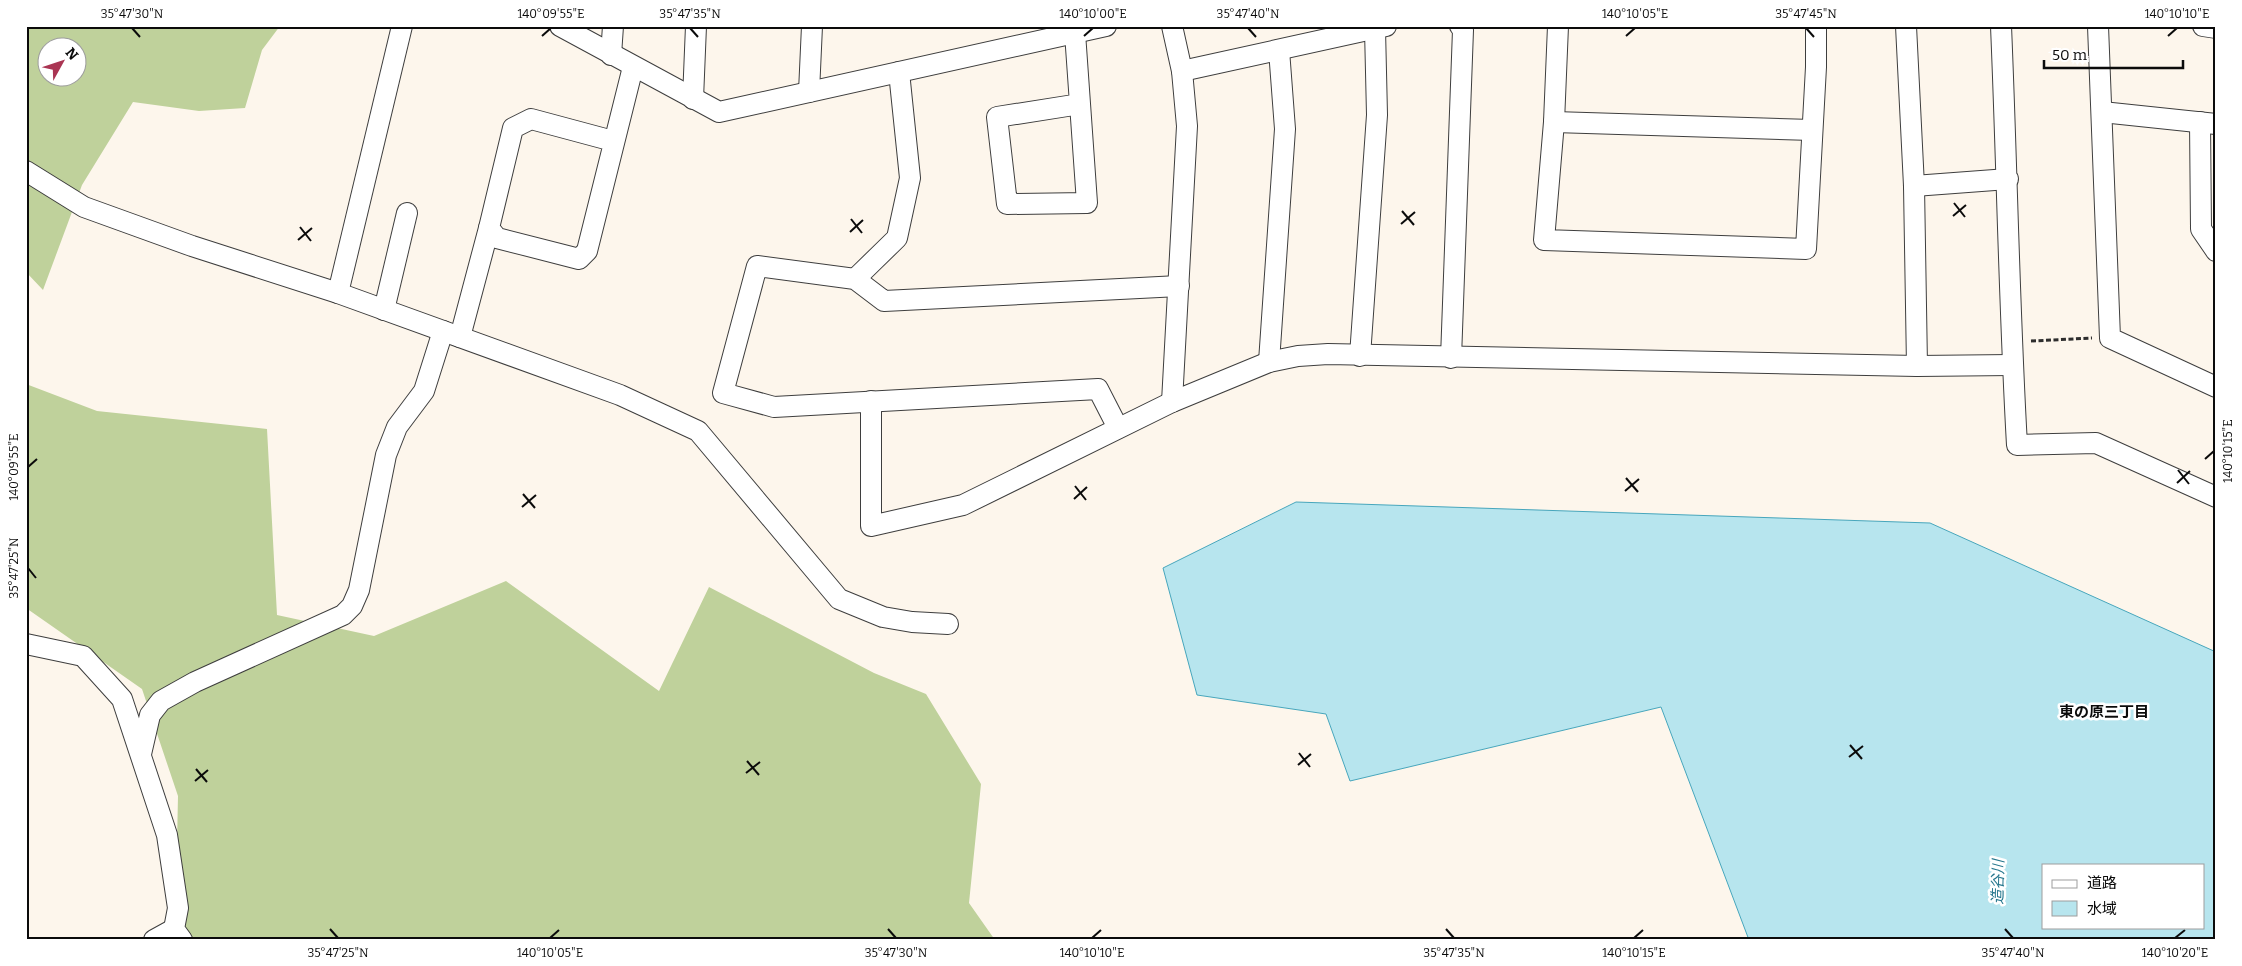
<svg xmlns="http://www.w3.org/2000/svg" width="2242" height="966" viewBox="0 0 2242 966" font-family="Bitter,'Noto Sans JP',serif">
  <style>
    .forest { fill: #bfd19b; fill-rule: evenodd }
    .water { fill: #b7e5ee; stroke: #47a6bc; fill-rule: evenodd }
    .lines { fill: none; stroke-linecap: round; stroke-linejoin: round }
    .minor-casing { stroke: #3e3e3e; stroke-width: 22 }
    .path { stroke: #2d2d2d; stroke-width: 3; stroke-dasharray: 5 2.5; stroke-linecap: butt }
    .minor { stroke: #fff; stroke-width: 20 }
    .ticks { fill: none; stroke: #0b0b0b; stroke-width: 2 }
    .labels { text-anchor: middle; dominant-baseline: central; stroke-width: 5; stroke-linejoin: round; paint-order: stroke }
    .neighbourhood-label { font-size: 15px; font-weight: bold; fill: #0b0b0b; stroke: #fff }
    .water-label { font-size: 15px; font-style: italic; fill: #25768d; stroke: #fff }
    .neatline { fill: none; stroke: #0b0b0b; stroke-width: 2 }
    .ticks-label { font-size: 12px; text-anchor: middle; fill: #0b0b0b }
  </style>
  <rect width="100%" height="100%" fill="#fdf6ec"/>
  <g class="forest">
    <path d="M 26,26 L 280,26 L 262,50 L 245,108 L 199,111 L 133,102 L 82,185 L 43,290 L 26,272 ZM 48,48 L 78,48 L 78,78 L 48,78 Z"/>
    <path d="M 26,384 L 97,411 L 267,429 L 277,615 L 374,636 L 506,581 L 659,691 L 709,587 L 874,673 L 926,694 L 981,784 L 969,903 L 995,940 L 175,938 L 178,796 L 142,689 L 26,608 Z"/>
  </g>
  <path class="water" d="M 1296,502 L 1930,523 L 2216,652 L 2216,940 L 1749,940 L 1661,707 L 1350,781 L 1326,714 L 1197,695 L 1163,568 ZM 2043,865 L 2203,865 L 2203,927 L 2043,927 Z"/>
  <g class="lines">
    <g class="minor-casing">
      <g id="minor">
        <path d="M 560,26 L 719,112 L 1106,26"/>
        <path d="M 1558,26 L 1554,122 L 1544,240 L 1806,249 L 1816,67 L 1816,26"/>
        <path d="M 1906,26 L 1914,186 L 1917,366"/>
        <path d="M 2001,26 C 2007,166 2009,306 2017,445 L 2096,443 L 2216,497"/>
        <path d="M 2098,26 L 2110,338 L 2216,387"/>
        <path d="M 2203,26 L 2216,28"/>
        <path d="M 1075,33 L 1087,203 L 1007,204 L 997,117 L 1080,104"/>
        <path d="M 611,55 L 613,26"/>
        <path d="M 1182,71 L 1386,26"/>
        <path d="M 809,92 L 812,26"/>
        <path d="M 693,99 L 696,26"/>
        <path d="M 2102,112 L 2216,124"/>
        <path d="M 1554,122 L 1812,130"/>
        <path d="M 2200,122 L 2201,229 L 2216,251"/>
        <path d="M 613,141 L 531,119 L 513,128 L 489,228 L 497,238 L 579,259 L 587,251 L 633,67"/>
        <path d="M 26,171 L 84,207 L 192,246 L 338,293 L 620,395 L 698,431 L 839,599 L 883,617 L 912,622 L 948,624"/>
        <path d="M 1914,186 L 2008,179"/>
        <path d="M 855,279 L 897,238 L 910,178 L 899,72"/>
        <path d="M 338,293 L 402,26"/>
        <path d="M 384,310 L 407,213"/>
        <path d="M 460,337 L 489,228"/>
        <path d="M 1360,356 L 1377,115 L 1375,29"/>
        <path d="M 1451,358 L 1463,30 L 1460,26"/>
        <path d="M 1269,362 L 1285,129 L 1279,50"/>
        <path d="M 871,401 L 871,526 L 963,505 L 1172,402 L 1269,362 L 1298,356 L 1328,354 L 1917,366 L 2012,365"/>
        <path d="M 1172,402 L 1187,126 L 1182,71 L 1172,26"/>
        <path d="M 1118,428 L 1098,389 L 774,407 L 723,393 L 757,266 L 855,279 L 884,301 L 1179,286"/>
        <path d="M 26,644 L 83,656 L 122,699 L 167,835 L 178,908 L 174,929 L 182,940"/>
        <path d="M 141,754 L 150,715 L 161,701 L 195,682 L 343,615 L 352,606 L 359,590 L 386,455 L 397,427 L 424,391 L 443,331"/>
        <path d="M 154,940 L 174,929"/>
      </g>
    </g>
    <path class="path" d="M 2031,341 L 2092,338"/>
    <use href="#minor" class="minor"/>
  </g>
  <path class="ticks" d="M 132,28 L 140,37M 690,28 L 698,37M 1248,28 L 1256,37M 1806,28 L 1814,37M 542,36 L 551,28M 1084,36 L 1093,28M 1626,36 L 1635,28M 2168,36 L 2177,28M 1954,203 L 1965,217M 1402,211 L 1414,225M 1953,216 L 1966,205M 851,219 L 862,233M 1401,224 L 1415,212M 300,227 L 311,241M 850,232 L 863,220M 298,240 L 312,228M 2205,459 L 2214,451M 28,467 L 37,459M 2178,470 L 2189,484M 1626,478 L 1638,492M 2177,483 L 2190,471M 1075,486 L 1086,500M 1625,491 L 1639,479M 523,494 L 535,508M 1074,499 L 1087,487M 522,507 L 536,495M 28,568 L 36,578M 1850,745 L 1862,759M 1299,753 L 1310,767M 1849,757 L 1863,746M 747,761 L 759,775M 1298,765 L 1311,754M 196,769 L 207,782M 746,773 L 760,762M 195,781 L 208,770M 330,929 L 338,938M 888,929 L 896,938M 1446,929 L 1454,938M 2005,929 L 2013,938M 550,938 L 559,930M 1092,938 L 1101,930M 1634,938 L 1643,930M 2175,938 L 2185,930"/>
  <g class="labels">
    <g class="neighbourhood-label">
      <text x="2104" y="712">東の原三丁目</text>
    </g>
    <g class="water-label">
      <text transform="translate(1998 882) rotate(-89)">造谷川</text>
    </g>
  </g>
  <rect width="2242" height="966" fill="none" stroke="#ffffff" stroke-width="55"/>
  <rect x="2042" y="864" width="162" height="65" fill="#ffffff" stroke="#9d9d9d"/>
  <rect x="2052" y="880" width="25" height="8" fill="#ffffff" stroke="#9d9d9d"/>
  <text x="2087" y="888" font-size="15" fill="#0b0b0b">道路</text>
  <rect x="2052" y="901" width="25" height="15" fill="#b7e5ee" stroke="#9d9d9d"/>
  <text x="2087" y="914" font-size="15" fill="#0b0b0b">水域</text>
  <g transform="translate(62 62) rotate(50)"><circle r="24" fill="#ffffff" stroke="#9d9d9d"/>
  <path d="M0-4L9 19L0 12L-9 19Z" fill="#aa3553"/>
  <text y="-8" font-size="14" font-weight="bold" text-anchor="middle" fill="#0b0b0b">N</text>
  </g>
  <path d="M2044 60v8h139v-8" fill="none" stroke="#0b0b0b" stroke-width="2.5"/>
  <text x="2052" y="60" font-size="15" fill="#0b0b0b" stroke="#ffffff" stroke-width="4" paint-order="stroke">50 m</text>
  <rect x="28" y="28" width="2186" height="910" class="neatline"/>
  <g class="ticks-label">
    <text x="132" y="18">35°47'30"N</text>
    <text x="551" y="18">140°09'55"E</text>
    <text x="690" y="18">35°47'35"N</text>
    <text x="1093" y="18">140°10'00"E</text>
    <text x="1248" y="18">35°47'40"N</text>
    <text x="1635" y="18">140°10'05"E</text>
    <text x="1806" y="18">35°47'45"N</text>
    <text x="2177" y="18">140°10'10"E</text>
    <text transform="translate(2228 451) rotate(-90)" y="4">140°10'15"E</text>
    <text transform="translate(14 467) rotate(-90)" y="4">140°09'55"E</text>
    <text transform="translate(14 568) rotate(-90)" y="4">35°47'25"N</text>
    <text x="338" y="957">35°47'25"N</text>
    <text x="550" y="957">140°10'05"E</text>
    <text x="896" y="957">35°47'30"N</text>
    <text x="1092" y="957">140°10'10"E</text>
    <text x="1454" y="957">35°47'35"N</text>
    <text x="1634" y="957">140°10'15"E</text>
    <text x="2013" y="957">35°47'40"N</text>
    <text x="2175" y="957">140°10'20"E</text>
  </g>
</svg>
